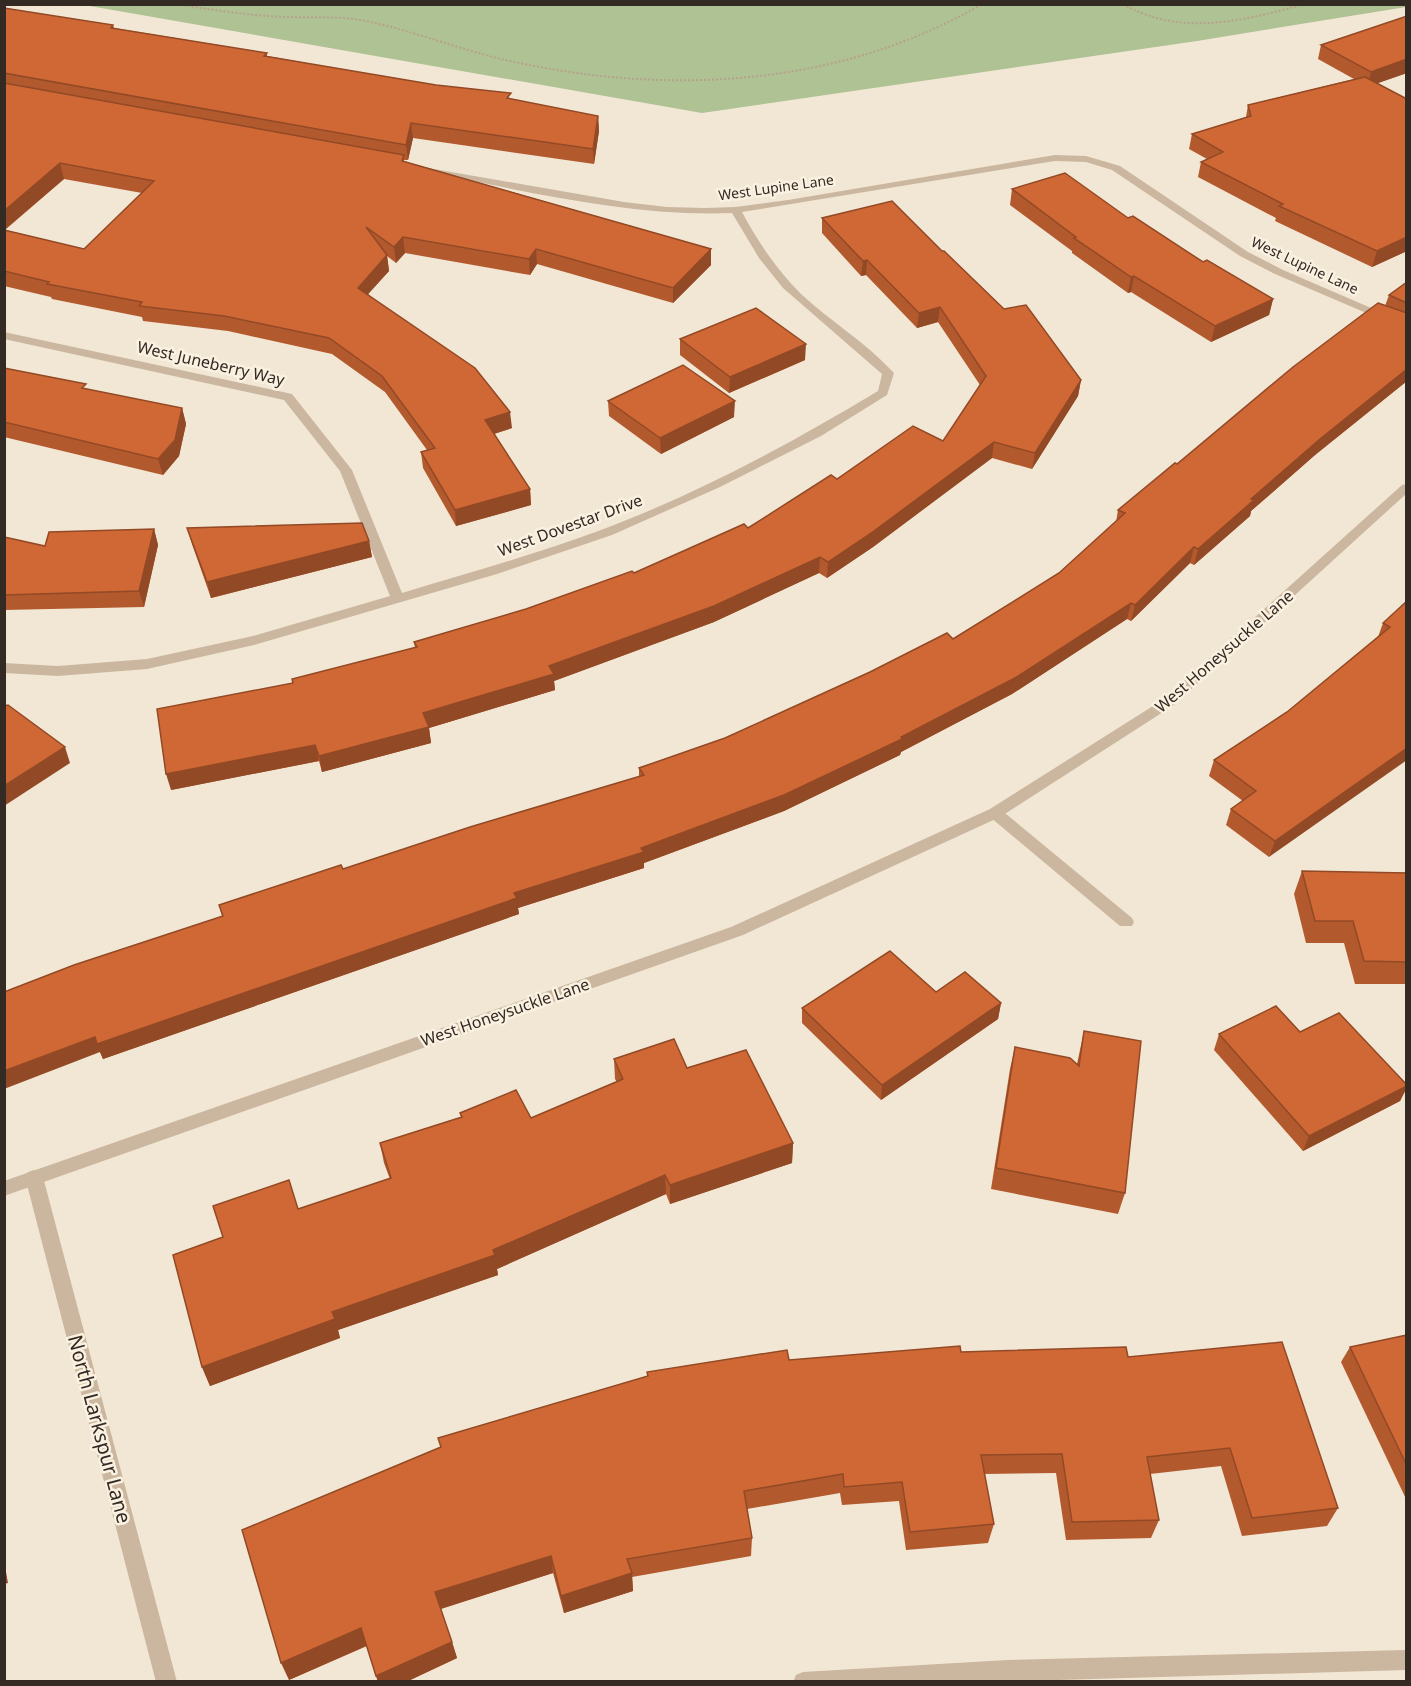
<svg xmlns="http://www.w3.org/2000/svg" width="1411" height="1686" viewBox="0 0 1411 1686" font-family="'Noto Sans',sans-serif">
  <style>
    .green { fill: #aec294 }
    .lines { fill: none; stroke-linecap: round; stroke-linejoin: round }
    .path { stroke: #b7a18a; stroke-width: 2; stroke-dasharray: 2 2; stroke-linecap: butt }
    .minor { fill: #cbb7a0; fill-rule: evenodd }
    .tertiary { fill: #cbb7a0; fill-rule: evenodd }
    .wall { fill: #b3592e; fill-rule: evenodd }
    .shaded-wall { fill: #924925 }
    .building { fill: #d06835; stroke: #924925; stroke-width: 1.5 }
    .labels { text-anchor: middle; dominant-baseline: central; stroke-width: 5; stroke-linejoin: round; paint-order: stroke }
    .far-street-label { font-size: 14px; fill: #342a24; stroke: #faf1e1 }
    .street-label { font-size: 16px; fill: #342a24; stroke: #faf1e1 }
    .near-street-label { font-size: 20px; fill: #342a24; stroke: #faf1e1 }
  </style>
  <rect width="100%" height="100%" fill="#f2e7d4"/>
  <path class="green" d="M 1406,4 L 1406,7 L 1197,41 L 702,113 L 84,5 Z"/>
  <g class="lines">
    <g class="path">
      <path d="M 176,4 C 213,10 251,16 289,17 C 313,18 337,16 361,20 C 412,30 460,50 510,61 C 668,96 840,87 982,4"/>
      <path d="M 1123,4 C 1180,37 1244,21 1304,4"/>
    </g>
    <g class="minor">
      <path d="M 1055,155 L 1086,156 L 1120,166 L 1248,252 L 1283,270 L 1406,323 L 1406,330 L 1275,274 L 1240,256 L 1112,170 L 1086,162 L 1055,161 L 742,212 C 758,242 777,270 801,294 C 830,321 864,341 892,371 L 894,373 L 887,395 L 821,436 L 720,487 L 612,535 L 497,574 L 254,645 L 147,669 L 58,676 L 4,673 L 4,663 L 58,666 L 147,659 L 253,636 L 390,596 L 340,471 L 284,400 L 4,339 L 4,332 L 292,394 L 352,470 L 402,593 C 469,573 536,554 601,530 C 697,494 790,444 878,391 L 882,374 L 783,288 L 759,258 L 732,213 C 627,217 523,190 421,171 L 416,168 L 417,166 L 624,202 L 667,207 L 705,208 L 735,207 L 788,200 Z"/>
      <path d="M 995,808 L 1000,809 L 1132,918 L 1134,922 L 1132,926 L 1120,926 L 990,817 L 988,813 L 990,809 Z"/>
      <path d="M 34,1170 L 40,1172 L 43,1177 L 177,1682 L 156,1682 L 25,1177 L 28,1172 Z"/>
      <path d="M 1406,1650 L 1406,1670 L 989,1682 L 793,1682 L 796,1675 L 803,1672 L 1007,1660 Z"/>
    </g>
    <path class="tertiary" d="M 1406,484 L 1406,494 L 1174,705 L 1000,817 L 743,935 L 4,1196 L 4,1181 L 731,927 L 990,809 L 1164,699 L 1402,485 Z"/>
  </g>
  <g class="wall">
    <path d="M 4,8 L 113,25 L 114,28 L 267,53 L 267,56 L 511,99 L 598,116 L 599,131 L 594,164 L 413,138 L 408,160 L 404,160 L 404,161 L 711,249 L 711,265 L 673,303 L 537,264 L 530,275 L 405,253 L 396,263 L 387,256 L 389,271 L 368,294 L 512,428 L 494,434 L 530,489 L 531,505 L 456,526 L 423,468 L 421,452 L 427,450 L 385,392 L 332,354 L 228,331 L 143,321 L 142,317 L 52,299 L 51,297 L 4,286 ZM 64,179 L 142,193 L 84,249 L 5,230 Z"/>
    <path d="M 1407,16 L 1407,73 L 1377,83 L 1407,99 L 1407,251 L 1372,267 L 1275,221 L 1276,218 L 1198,177 L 1201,162 L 1207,159 L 1189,149 L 1192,134 L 1246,117 L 1248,105 L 1354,79 L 1318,59 L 1321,45 Z"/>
    <path d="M 1012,189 L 1128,218 L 1203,262 L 1273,299 L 1269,315 L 1211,342 L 1131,292 L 1128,293 L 1072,253 L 1072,251 L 1010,205 Z"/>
    <path d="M 822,218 L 942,251 L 1081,380 L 1078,396 L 1032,469 L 992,458 L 873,547 L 827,578 L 819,573 L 714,622 L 554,681 L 555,690 L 429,728 L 431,743 L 322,772 L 319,761 L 171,790 L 293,683 L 292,679 L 415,648 L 414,642 L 526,609 L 634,573 L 748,528 L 837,479 L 943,441 L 980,385 L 938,322 L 917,328 L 866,275 L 861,276 L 822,233 Z"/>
    <path d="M 1407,282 L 1407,381 L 1315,455 L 1251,511 L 1250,516 L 1194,565 L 1190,563 L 1131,621 L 1127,619 L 1012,694 L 901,752 L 900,755 L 784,811 L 644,863 L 644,868 L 518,908 L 519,914 L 103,1059 L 100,1052 L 222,916 L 219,905 L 343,869 L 639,777 L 639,768 L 725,738 L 953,639 L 1059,573 L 1116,522 L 1118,510 L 1385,306 L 1389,295 Z"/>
    <path d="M 680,339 L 805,360 L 729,393 L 680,355 Z"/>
    <path d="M 4,368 L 87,389 L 182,408 L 186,424 L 179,456 L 163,475 L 4,437 Z"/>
    <path d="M 608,401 L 734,417 L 661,454 L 609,416 Z"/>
    <path d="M 187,528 L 369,541 L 372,557 L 211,598 L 192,544 Z"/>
    <path d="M 154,529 L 158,545 L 144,607 L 4,610 L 4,537 L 45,546 Z"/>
    <path d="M 1407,601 L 1269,857 L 1226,825 L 1231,809 L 1243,801 L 1209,776 L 1214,760 L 1287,712 L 1378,637 L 1383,623 Z"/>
    <path d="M 1302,871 L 1407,873 L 1407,984 L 1355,984 L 1344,943 L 1306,943 L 1294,894 Z"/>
    <path d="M 936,992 L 1001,1003 L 998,1019 L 881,1100 L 802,1023 L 802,1008 Z"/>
    <path d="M 1084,1031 L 1125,1193 L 1118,1214 L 991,1189 L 1010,1069 L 1015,1047 L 1077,1064 Z"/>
    <path d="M 1300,1032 L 1407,1085 L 1407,1088 L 1400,1101 L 1303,1151 L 1214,1050 L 1219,1034 Z"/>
    <path d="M 614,1059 L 687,1068 L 793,1143 L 792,1163 L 670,1204 L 666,1194 L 497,1269 L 498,1275 L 338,1330 L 340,1338 L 210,1386 L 202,1367 L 223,1237 L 298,1209 L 390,1179 L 384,1163 L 380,1143 L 461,1117 L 460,1113 L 531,1118 L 617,1082 L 615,1079 Z"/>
    <path d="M 1407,1335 L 1407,1501 L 1341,1362 L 1350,1347 Z"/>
    <path d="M 961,1352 L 1128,1357 L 1338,1508 L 1327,1526 L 1242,1536 L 1221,1466 L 1150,1474 L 1159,1520 L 1151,1538 L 1066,1540 L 1056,1473 L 984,1474 L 994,1524 L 988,1543 L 906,1550 L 899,1501 L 842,1505 L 840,1493 L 747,1509 L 752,1538 L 751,1556 L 632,1577 L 633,1591 L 564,1613 L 553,1573 L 441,1609 L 452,1642 L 457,1658 L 406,1682 L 378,1682 L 367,1646 L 289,1680 L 789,1360 Z"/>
  </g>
  <g class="shaded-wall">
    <path d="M 1407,59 L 1407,73 L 1367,87 L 1371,72 Z"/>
    <path d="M 598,116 L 599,131 L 594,164 L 593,149 Z"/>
    <path d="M 411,123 L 413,138 L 408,160 L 406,145 Z"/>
    <path d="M 60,163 L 64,179 L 4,230 L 4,211 Z"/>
    <path d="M 403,237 L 405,253 L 396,263 L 394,247 Z"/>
    <path d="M 1407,237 L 1407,251 L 1372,267 L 1377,251 Z"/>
    <path d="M 536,249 L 537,264 L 530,275 L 529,259 Z"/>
    <path d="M 711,249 L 711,265 L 673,303 L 673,288 Z"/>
    <path d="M 387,255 L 389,271 L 360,303 L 358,288 Z"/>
    <path d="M 867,260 L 866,275 L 861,276 L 863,261 Z"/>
    <path d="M 1134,276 L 1131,292 L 1128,293 L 1131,277 Z"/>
    <path d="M 1273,299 L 1269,315 L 1211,342 L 1215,326 Z"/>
    <path d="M 940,307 L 938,322 L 917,328 L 919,313 Z"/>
    <path d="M 806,344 L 805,360 L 729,393 L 730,377 Z"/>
    <path d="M 1407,369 L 1407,381 L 1315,455 L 1251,511 L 1250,516 L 1194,565 L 1198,549 L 1251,499 L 1320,439 Z"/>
    <path d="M 1081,380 L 1078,396 L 1032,469 L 1035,453 Z"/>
    <path d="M 735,401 L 734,417 L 661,454 L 660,438 Z"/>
    <path d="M 182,408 L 186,424 L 179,456 L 163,475 L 158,459 Z"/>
    <path d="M 510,412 L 512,428 L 487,436 L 485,420 Z"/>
    <path d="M 994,442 L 992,458 L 873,547 L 827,578 L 828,562 Z"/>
    <path d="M 530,489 L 531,505 L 456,526 L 455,510 Z"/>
    <path d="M 154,529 L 158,545 L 144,607 L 139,591 Z"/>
    <path d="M 369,541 L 372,557 L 211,598 L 207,582 Z"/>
    <path d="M 1194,547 L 1190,563 L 1131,621 L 1135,605 Z"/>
    <path d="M 820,557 L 819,573 L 714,622 L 554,681 L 555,690 L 429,728 L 431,743 L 322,772 L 319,756 L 423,713 L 549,666 Z"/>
    <path d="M 1131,603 L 1127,619 L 1012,694 L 901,752 L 900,755 L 784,811 L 644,863 L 644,868 L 518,908 L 519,914 L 103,1059 L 100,1052 L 4,1089 L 4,1071 L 95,1037 L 514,893 L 641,848 L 901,737 Z"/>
    <path d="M 315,745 L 319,761 L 171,790 L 166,774 Z"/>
    <path d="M 65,747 L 70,763 L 4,806 L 4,786 Z"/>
    <path d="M 1407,748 L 1407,760 L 1269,857 L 1275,841 Z"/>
    <path d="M 1001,1003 L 998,1019 L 881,1100 L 882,1085 Z"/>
    <path d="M 1407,1086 L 1400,1101 L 1303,1151 L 1309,1136 Z"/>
    <path d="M 793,1143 L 792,1163 L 670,1204 L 670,1185 Z"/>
    <path d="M 665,1175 L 666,1194 L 497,1269 L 498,1275 L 338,1330 L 340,1338 L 210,1386 L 202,1367 L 332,1312 L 493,1250 Z"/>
    <path d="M 551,1556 L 553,1573 L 440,1609 L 435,1592 Z"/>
    <path d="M 4,1561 L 8,1583 L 4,1584 Z"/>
    <path d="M 632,1573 L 633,1591 L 564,1613 L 561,1596 Z"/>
    <path d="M 361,1628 L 368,1645 L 289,1680 L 281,1663 Z"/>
    <path d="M 452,1642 L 457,1658 L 406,1682 L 378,1682 L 376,1676 Z"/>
  </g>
  <g class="building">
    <path d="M 4,8 L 113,25 L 111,28 L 267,53 L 264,56 L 436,85 L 511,93 L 507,98 L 598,116 L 593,149 L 411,123 L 406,145 L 4,73 Z"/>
    <path d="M 1407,16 L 1407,59 L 1371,72 L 1321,45 Z"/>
    <path d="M 1365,77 L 1407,99 L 1407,237 L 1377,251 L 1279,206 L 1283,204 L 1201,162 L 1223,152 L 1192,134 L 1251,116 L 1248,105 Z"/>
    <path d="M 4,83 L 404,155 L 402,161 L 711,249 L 673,288 L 536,249 L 529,259 L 403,237 L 394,247 L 366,227 L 387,255 L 358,288 L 475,368 L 510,412 L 485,420 L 530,489 L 455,510 L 421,452 L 435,448 L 382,376 L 329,338 L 224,316 L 139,306 L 142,302 L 47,284 L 49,282 L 4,271 L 4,230 L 84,249 L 154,181 L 60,163 L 4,211 Z"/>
    <path d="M 1065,173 L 1128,218 L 1133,216 L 1203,262 L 1207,260 L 1273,299 L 1215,326 L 1134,276 L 1131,277 L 1074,238 L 1076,237 L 1012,189 Z"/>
    <path d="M 892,201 L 942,251 L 944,251 L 1004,309 L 1026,305 L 1081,380 L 1035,453 L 994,442 L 874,531 L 828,562 L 820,557 L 714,606 L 549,666 L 554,674 L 423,713 L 429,727 L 319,756 L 315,745 L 166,774 L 157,709 L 293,683 L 292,679 L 417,647 L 414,642 L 526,609 L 632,571 L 634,573 L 744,524 L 748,528 L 831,475 L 837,479 L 913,426 L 943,441 L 986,376 L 940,307 L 919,313 L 867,260 L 863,261 L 822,218 Z"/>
    <path d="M 1407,282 L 1407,303 L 1389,295 Z"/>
    <path d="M 1378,303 L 1407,313 L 1407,369 L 1320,439 L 1251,499 L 1254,500 L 1198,549 L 1194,547 L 1135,605 L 1131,603 L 1015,678 L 901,737 L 902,739 L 784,795 L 641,848 L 644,852 L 514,893 L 517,898 L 97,1044 L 95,1037 L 4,1071 L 4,992 L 74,965 L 223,916 L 219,905 L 341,865 L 343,869 L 470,827 L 644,775 L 639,768 L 725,738 L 870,672 L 947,633 L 953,639 L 1059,573 L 1125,513 L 1118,510 L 1175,463 L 1177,464 L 1293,367 Z"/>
    <path d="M 756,308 L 806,344 L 730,377 L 680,339 Z"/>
    <path d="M 683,365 L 735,401 L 660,438 L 608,401 Z"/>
    <path d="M 4,368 L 86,384 L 82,388 L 182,408 L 175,440 L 158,459 L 4,422 Z"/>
    <path d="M 362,523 L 369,541 L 207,582 L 187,528 Z"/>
    <path d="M 154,529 L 139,591 L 4,595 L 4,537 L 45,546 L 49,532 Z"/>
    <path d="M 1407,601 L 1407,748 L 1275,841 L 1231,809 L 1256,791 L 1214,760 L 1287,712 L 1390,627 L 1383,623 Z"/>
    <path d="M 8,705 L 65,747 L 4,786 L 4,706 Z"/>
    <path d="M 1302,871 L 1407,873 L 1407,962 L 1364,961 L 1353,921 L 1315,921 Z"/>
    <path d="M 890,951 L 936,992 L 965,972 L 1001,1003 L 882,1085 L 802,1008 Z"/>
    <path d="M 1276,1006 L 1300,1032 L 1339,1013 L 1407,1085 L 1407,1086 L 1309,1136 L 1219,1034 Z"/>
    <path d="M 1084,1031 L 1141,1041 L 1125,1193 L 996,1168 L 1015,1047 L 1070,1058 L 1079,1066 Z"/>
    <path d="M 674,1039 L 687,1068 L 746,1050 L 793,1143 L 670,1185 L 665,1175 L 493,1250 L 495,1255 L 332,1312 L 335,1319 L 202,1367 L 173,1255 L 223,1237 L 213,1206 L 289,1180 L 298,1209 L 391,1178 L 380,1143 L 462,1117 L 460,1113 L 516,1090 L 531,1118 L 623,1079 L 614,1059 Z"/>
    <path d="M 1407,1335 L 1407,1466 L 1350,1347 Z"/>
    <path d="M 1282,1342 L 1338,1508 L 1252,1518 L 1230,1448 L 1147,1457 L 1159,1520 L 1072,1522 L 1062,1454 L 981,1455 L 994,1524 L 910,1532 L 902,1482 L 844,1487 L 843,1474 L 744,1491 L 752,1538 L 627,1559 L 632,1573 L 561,1596 L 551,1556 L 435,1592 L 452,1642 L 376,1676 L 361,1628 L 281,1663 L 242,1530 L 441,1447 L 438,1438 L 648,1376 L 647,1372 L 787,1350 L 789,1360 L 960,1346 L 961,1352 L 1126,1347 L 1128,1357 Z"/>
  </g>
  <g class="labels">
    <g class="far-street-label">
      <text transform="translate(776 187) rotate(-8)">West Lupine Lane</text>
      <text transform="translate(1305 265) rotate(25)">West Lupine Lane</text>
    </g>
    <g class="street-label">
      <text transform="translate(211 363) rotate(13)">West Juneberry Way</text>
      <text transform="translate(570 525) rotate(-20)">West Dovestar Drive</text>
      <text transform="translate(1224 651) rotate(-41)">West Honeysuckle Lane</text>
      <text transform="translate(505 1012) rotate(-19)">West Honeysuckle Lane</text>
    </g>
    <g class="near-street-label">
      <text transform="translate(100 1429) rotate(75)">North Larkspur Lane</text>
    </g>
  </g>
  <rect width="1411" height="1686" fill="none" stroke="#342a24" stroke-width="12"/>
</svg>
